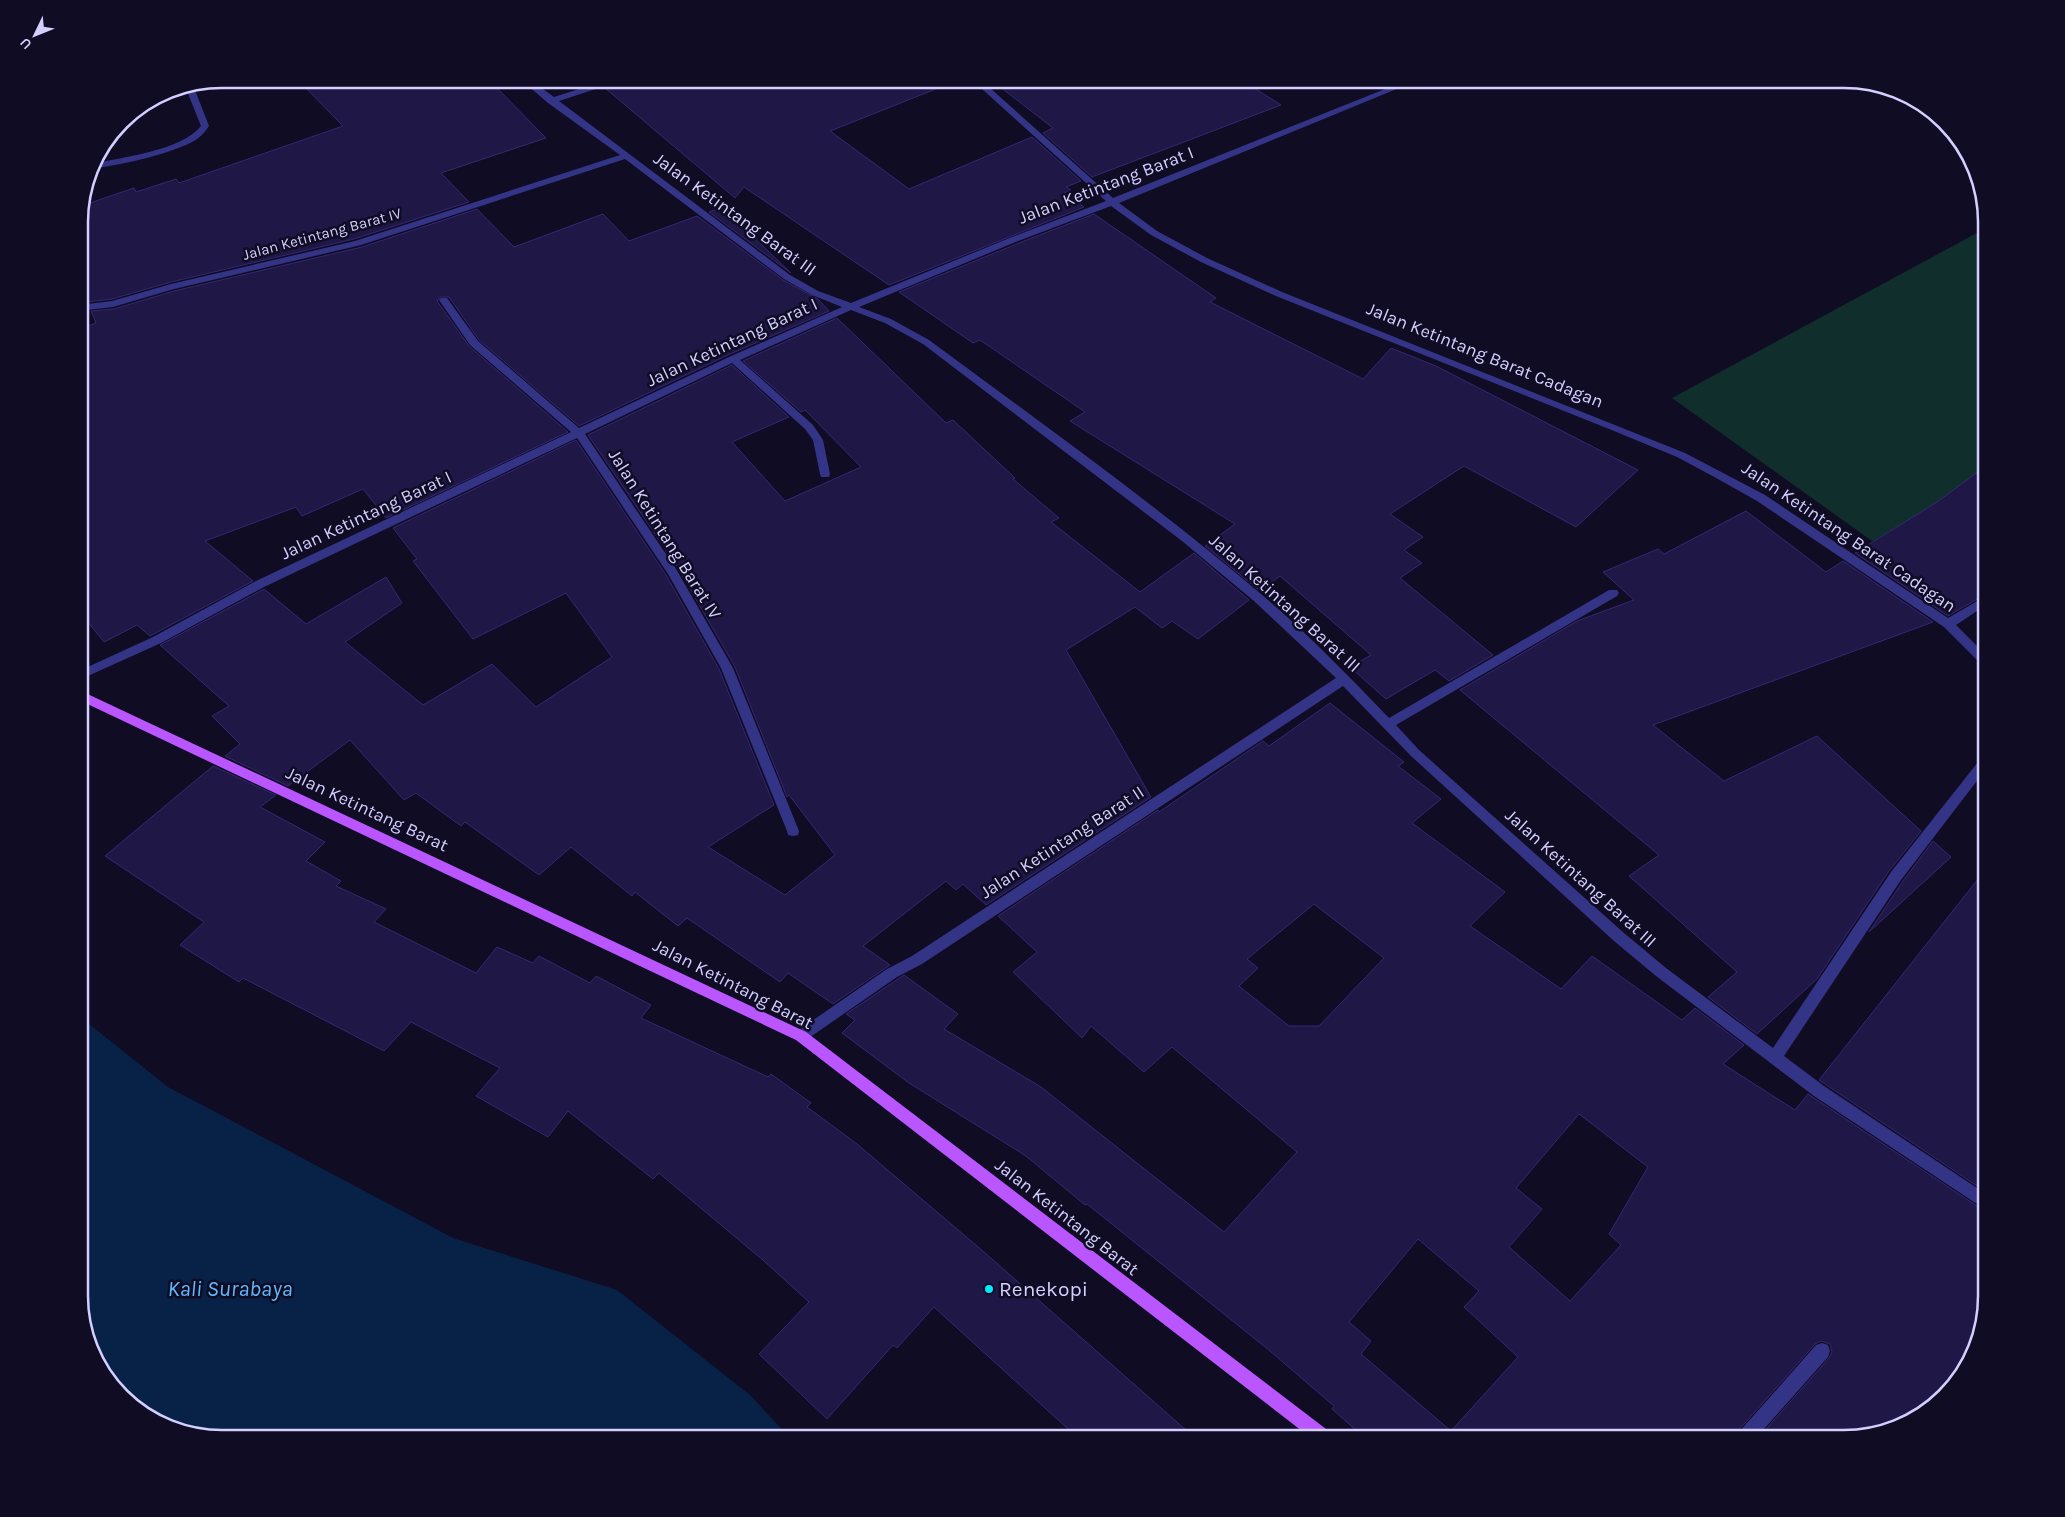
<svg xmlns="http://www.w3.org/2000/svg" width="2065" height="1517" viewBox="0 0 2065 1517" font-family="Karla,sans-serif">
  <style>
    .green { fill: #0f2e2c }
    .water { fill: #082247 }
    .building { fill: #1f1746; stroke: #342874; fill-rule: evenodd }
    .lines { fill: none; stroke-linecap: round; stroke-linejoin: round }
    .minor { fill: #343486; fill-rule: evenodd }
    .major { fill: #b956ff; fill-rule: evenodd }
    .poi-dot { fill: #00ebfa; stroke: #100c24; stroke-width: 2 }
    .labels { text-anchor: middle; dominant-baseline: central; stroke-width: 5; stroke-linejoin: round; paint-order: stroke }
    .far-street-label { font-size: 15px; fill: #d3cfff; stroke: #100c24 }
    .street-label { font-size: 18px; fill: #d3cfff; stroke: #100c24 }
    .near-poi-label { font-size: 21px; fill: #d3cfff; stroke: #100c24; text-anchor: start }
    .near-water-label { font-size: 22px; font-style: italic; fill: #5dbaff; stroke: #100c24 }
    .rim { fill: none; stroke: #d3cfff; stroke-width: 2.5 }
  </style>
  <rect width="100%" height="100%" fill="#100c24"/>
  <path class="green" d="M 1986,228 L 1986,484 L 1886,551 L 1672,398 Z"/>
  <path class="water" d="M 79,1016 L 168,1087 L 453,1238 L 617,1290 L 750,1395 L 790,1438 L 221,1438 L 176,1431 L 135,1409 L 98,1367 L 79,1304 Z"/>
  <g class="building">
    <path d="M 297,79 L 488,79 L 546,138 L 441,173 L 469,202 L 354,239 L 171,282 L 112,299 L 87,302 L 79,284 L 81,206 L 134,188 L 136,192 L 176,179 L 179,183 L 343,126 Z"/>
    <path d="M 623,79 L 955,79 L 956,81 L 830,131 L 909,189 L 1032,137 L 1081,181 L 1066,187 L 1071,190 L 1064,193 L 1084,207 L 889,285 L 744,187 L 735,198 L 605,88 L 621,83 Z"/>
    <path d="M 990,79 L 1240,79 L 1281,105 L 1092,177 L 1043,133 L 1053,128 Z"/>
    <path d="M 722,207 L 791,273 L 709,212 Z"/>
    <path d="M 477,209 L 514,247 L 603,214 L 629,241 L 697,216 L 783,280 L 818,299 L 829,311 L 728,355 L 579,426 L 479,340 L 449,297 L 440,297 L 437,301 L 469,346 L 568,432 L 386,518 L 363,489 L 302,516 L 296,507 L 205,541 L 253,581 L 150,636 L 137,625 L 104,642 L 79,611 L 79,329 L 96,323 L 91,311 L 114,309 L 174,291 L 362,247 Z"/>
    <path d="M 1094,214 L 1216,298 L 1210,302 L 1363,379 L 1391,348 L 1436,366 L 1638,470 L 1576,527 L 1464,466 L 1390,514 L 1423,537 L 1404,550 L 1422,563 L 1400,578 L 1493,655 L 1449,681 L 1435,670 L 1386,699 L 1350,667 L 1371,655 L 1280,576 L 1260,591 L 1205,546 L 1235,524 L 1070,421 L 1085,412 L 980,340 L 973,343 L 899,292 L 1019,243 Z"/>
    <path d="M 837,318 L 946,423 L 953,420 L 1015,478 L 1013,479 L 1059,518 L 1051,522 L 1140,592 L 1194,553 L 1249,600 L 1198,639 L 1172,621 L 1162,628 L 1135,607 L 1066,650 L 1151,797 L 986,905 L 963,884 L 956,890 L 946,881 L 863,946 L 890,965 L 833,1004 L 788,973 L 780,982 L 687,918 L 678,926 L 635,892 L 632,896 L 571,847 L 539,875 L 465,822 L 461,826 L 416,793 L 404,800 L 350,740 L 288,786 L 225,756 L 240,744 L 212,716 L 229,706 L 160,645 L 264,589 L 306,624 L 386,577 L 402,603 L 345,642 L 423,705 L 492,664 L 536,707 L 612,657 L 566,593 L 473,639 L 413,561 L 417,559 L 393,528 L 576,440 L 666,575 L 719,669 L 774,805 L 708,847 L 785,895 L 835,855 L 789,795 L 787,797 L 735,667 L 678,568 L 588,435 L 732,365 L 789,417 L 732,442 L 785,501 L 861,467 L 805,410 L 801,412 L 743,361 Z"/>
    <path d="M 1986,466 L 1986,594 L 1948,616 L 1855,553 L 1937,502 Z"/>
    <path d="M 1746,511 L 1826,572 L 1843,561 L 1933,622 L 1653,725 L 1724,781 L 1817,736 L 1921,831 L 1889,871 L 1817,979 L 1757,1034 L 1708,997 L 1737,972 L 1629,876 L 1659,855 L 1460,690 L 1577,621 L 1634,600 L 1603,572 L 1658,549 L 1664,554 Z"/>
    <path d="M 1330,703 L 1404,762 L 1398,766 L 1441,799 L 1412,823 L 1505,892 L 1470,926 L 1561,989 L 1592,956 L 1682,1020 L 1695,1008 L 1744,1045 L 1723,1064 L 1795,1110 L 1808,1094 L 1986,1212 L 1986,1296 L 1979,1341 L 1957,1382 L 1907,1423 L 1843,1438 L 1758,1438 L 1829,1358 L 1832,1352 L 1830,1344 L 1821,1341 L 1815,1344 L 1738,1431 L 1735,1438 L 1365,1438 L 1332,1409 L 1334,1406 L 1270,1351 L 1087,1204 L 1085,1205 L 1026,1156 L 909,1083 L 842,1033 L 855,1020 L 846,1014 L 904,975 L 958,1014 L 944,1029 L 1041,1087 L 1224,1232 L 1297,1152 L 1172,1047 L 1144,1072 L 1091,1026 L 1082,1038 L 1013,972 L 1037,952 L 998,916 L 1158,810 L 1159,812 L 1263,741 L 1269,746 ZM 1314,904 L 1384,958 L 1319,1026 L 1289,1026 L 1239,986 L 1258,968 L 1247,959 ZM 1579,1114 L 1648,1167 L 1609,1234 L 1621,1245 L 1570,1301 L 1509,1247 L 1542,1209 L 1516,1188 ZM 1418,1239 L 1479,1291 L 1464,1307 L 1518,1357 L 1451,1431 L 1361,1354 L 1371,1341 L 1349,1322 Z"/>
    <path d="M 213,766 L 276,795 L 260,807 L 325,842 L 306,861 L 341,881 L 336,886 L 386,909 L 374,922 L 476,973 L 497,947 L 533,963 L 539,956 L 590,983 L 596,976 L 651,1005 L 641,1018 L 768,1077 L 771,1074 L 811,1103 L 807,1107 L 857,1144 L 984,1252 L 1195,1438 L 1078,1438 L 934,1307 L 897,1348 L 893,1345 L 827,1419 L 759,1354 L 809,1302 L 764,1261 L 659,1173 L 653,1179 L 568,1111 L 548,1137 L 476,1096 L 500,1068 L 411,1022 L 384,1051 L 243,978 L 239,982 L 180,945 L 204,922 L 105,856 Z"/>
    <path d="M 1933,841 L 1951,857 L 1869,932 L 1903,881 Z"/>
    <path d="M 1986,869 L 1986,1192 L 1819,1080 Z"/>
  </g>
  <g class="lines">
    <g class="minor">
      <path d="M 520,79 L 529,79 L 554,97 L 610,79 L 621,79 L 620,81 L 559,101 L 790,275 L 818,291 L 851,303 L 1012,237 L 1106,201 L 971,79 L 980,79 L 1113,198 L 1410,79 L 1421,79 L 1119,203 L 1157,231 L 1207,258 L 1282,292 L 1685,453 L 1765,495 L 1948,618 L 1986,596 L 1986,605 L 1956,625 L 1986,655 L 1986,666 L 1982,665 L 1944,627 L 1757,501 L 1718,479 L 1677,457 L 1614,431 L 1276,296 L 1201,262 L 1151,235 L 1111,206 L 1018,241 L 859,307 L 891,319 L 929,340 C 1041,423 1155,504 1261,594 C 1306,632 1348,675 1389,718 L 1609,590 L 1617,590 L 1619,593 L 1617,596 L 1396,725 L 1419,750 L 1624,933 L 1666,968 L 1773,1048 L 1891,872 L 1982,757 L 1986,755 L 1986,769 L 1901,880 L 1784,1056 L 1824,1086 L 1986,1194 L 1986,1210 L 1814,1096 L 1656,976 L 1614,941 L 1411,756 L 1343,686 L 922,964 L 897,977 L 806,1040 L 801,1042 L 796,1040 L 794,1036 L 796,1032 L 887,969 L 912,956 L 1336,678 L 1254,601 L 1182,541 L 923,344 L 885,323 L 851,310 L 740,360 L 813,425 L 823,440 L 830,474 L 829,477 L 821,477 L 820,474 L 813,440 L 805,429 L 732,363 L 585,434 L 676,569 L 733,668 L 799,831 L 798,835 L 793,836 L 788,835 L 787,831 L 721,668 L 668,574 L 577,438 L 264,587 L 161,643 L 79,680 L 79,671 L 153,637 L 256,581 L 571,432 L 470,345 L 439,300 L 441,298 L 447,298 L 478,341 L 579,428 L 729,357 L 842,307 L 812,295 L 784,279 L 625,159 L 361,245 L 174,289 L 113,307 L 79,311 L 79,305 L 112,301 L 171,284 L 355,241 L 620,155 L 548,103 Z"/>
      <path d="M 193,85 L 209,126 C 204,133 200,138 192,142 C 167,155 117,166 89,169 L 92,164 C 122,157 181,151 201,126 L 185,86 Z"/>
      <path d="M 1822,1343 L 1828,1345 L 1830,1351 L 1828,1357 L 1756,1438 L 1737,1438 L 1739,1432 L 1816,1345 Z"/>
    </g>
    <path class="major" d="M 79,690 L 806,1032 L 1330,1432 L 1332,1438 L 1311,1438 L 796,1040 L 79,700 Z"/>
  </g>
  <circle class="poi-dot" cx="989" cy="1289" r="5"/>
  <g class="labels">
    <g class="far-street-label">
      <text transform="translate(322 234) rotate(-15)">Jalan Ketintang Barat IV</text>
    </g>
    <g class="street-label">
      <text transform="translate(1106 185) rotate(-21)">Jalan Ketintang Barat I</text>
      <text transform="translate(735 214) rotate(36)">Jalan Ketintang Barat III</text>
      <text transform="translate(732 342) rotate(-25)">Jalan Ketintang Barat I</text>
      <text transform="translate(1485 355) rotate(22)">Jalan Ketintang Barat Cadagan</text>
      <text transform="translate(366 515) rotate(-25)">Jalan Ketintang Barat I</text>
      <text transform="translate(665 534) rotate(58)">Jalan Ketintang Barat IV</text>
      <text transform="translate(1849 537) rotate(34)">Jalan Ketintang Barat Cadagan</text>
      <text transform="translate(1285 603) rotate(42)">Jalan Ketintang Barat III</text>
      <text transform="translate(367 809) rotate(25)">Jalan Ketintang Barat</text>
      <text transform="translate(1062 842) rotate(-33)">Jalan Ketintang Barat II</text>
      <text transform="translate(1581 878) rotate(42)">Jalan Ketintang Barat III</text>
      <text transform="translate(733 984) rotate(27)">Jalan Ketintang Barat</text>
      <text transform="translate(1067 1217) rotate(38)">Jalan Ketintang Barat</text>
    </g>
    <g class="near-poi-label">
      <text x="999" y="1289">Renekopi</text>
    </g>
    <g class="near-water-label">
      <text x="230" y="1289">Kali Surabaya</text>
    </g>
  </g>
  <path d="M0 0H2065V1517H0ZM222 88H1844A134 134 0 0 1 1978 222V1296A134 134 0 0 1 1844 1430H222A134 134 0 0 1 88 1296V222A134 134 0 0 1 222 88Z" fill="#100c24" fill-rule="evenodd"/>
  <path class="rim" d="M222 88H1844A134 134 0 0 1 1978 222V1296A134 134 0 0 1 1844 1430H222A134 134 0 0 1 88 1296V222A134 134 0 0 1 222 88Z"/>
  <g transform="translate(35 35) rotate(227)" stroke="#100c24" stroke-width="4" paint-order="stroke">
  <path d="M0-4L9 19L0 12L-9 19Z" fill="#d3cfff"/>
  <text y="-8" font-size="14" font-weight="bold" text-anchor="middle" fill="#d3cfff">U</text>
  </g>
</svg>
